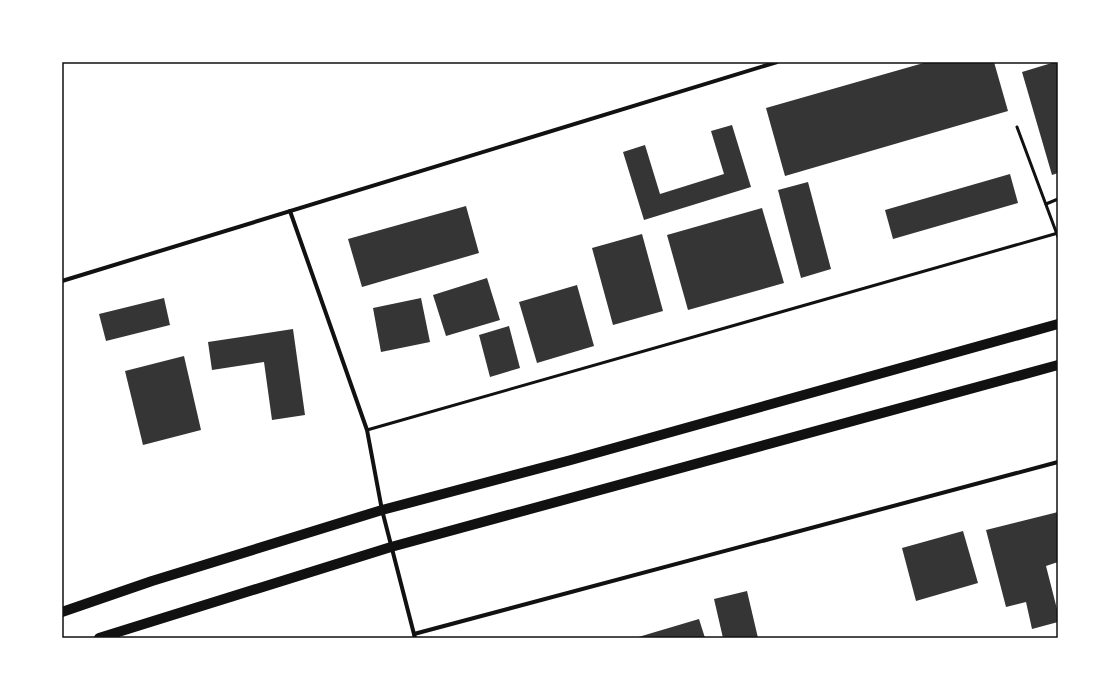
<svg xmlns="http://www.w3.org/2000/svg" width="1120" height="700" viewBox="0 0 1120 700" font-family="Karla,sans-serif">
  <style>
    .building { fill: #353535 }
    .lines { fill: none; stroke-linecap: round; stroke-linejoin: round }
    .service { stroke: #111; stroke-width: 3 }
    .minor { stroke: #111; stroke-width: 4 }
    .primary { stroke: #111; stroke-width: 10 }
    .neatline { fill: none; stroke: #111; stroke-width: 1.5 }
  </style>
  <rect width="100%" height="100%" fill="#fff"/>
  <g class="building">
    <path d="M 927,62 L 994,62 L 1008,111 L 785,176 L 766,108 Z"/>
    <path d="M 1055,62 L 1058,62 L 1058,173 L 1052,175 L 1022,72 Z"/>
    <path d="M 732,125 L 751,187 L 644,220 L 623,152 L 645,145 L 660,194 L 724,174 L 711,131 Z"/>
    <path d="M 1010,174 L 1018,203 L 893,239 L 885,210 Z"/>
    <path d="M 808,182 L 831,269 L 801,278 L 778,190 Z"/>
    <path d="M 466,206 L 479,253 L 362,287 L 348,239 Z"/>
    <path d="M 762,208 L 784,283 L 688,310 L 667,235 Z"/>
    <path d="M 642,234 L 663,311 L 613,325 L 592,248 Z"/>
    <path d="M 487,278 L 500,320 L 446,336 L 433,295 Z"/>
    <path d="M 577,285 L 594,346 L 537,363 L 519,302 Z"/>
    <path d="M 164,298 L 170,325 L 106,341 L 99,314 Z"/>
    <path d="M 421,298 L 430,342 L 381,352 L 373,308 Z"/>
    <path d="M 509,326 L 520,368 L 490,377 L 479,335 Z"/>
    <path d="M 293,329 L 305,415 L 272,420 L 264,362 L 212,370 L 208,342 Z"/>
    <path d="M 184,356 L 201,430 L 143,445 L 125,371 Z"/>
    <path d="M 1058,512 L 1058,562 L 1046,566 L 1058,613 L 1058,622 L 1032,629 L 1026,602 L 1006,607 L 986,530 Z"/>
    <path d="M 963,531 L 978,583 L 916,601 L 902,548 Z"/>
    <path d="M 747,591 L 758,638 L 723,638 L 714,599 Z"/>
    <path d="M 699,619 L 705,638 L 635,638 Z"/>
  </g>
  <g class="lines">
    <g class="service">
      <path d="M 1017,127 L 1058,237"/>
      <path d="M 1046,204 L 1058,199"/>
      <path d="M 367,430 L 1058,233"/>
    </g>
    <g class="minor">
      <path d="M 290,211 L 367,430 L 382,510 L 415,638"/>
      <path d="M 62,281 L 777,62"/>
      <path d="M 414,634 L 1058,462"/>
    </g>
    <g class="primary">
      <path d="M 62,612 L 152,581 L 382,510 L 571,460 L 1058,324"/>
      <path d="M 99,638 L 391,547 L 1058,365"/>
    </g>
  </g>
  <rect width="1120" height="700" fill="none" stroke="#ffffff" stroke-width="126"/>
  <rect x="63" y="63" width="994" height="574" class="neatline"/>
</svg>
